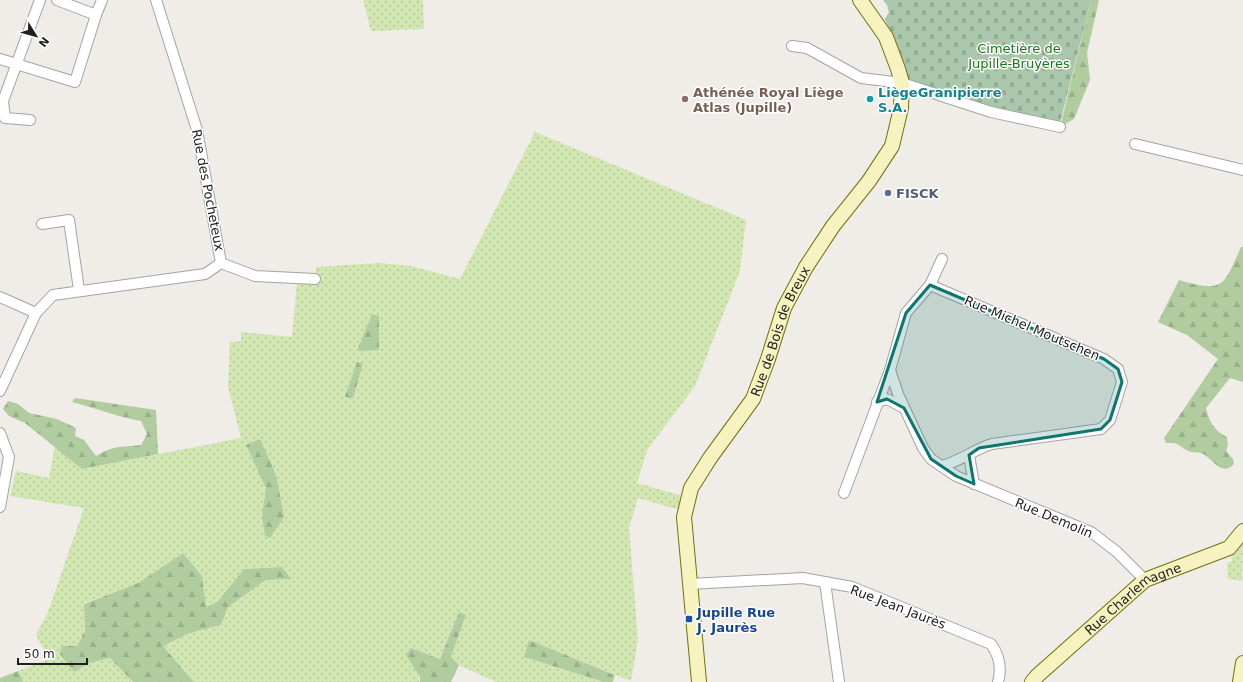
<svg xmlns="http://www.w3.org/2000/svg" width="1243" height="682" viewBox="0 0 1243 682" font-family="'DejaVu Sans',sans-serif">
  <style>
    .grass { fill: url(#grass-dots); fill-rule: evenodd }
    .forest { fill: url(#forest-firs) }
    .cemetery { fill: url(#cemetery-stones) }
    .lines { fill: none; stroke-linecap: round; stroke-linejoin: round }
    .street-casing { stroke: #a4a4a4; stroke-width: 12 }
    .secondary-casing { stroke: #71720d; stroke-width: 16 }
    .street { stroke: #fff; stroke-width: 10 }
    .secondary { stroke: #f6f3c0; stroke-width: 14 }
    .marked { fill: #0f766e; fill-opacity: 0.2; stroke: #0f766e; stroke-width: 3; stroke-linejoin: round }
    .education-dot { fill: #8d6e63; stroke: #fff; stroke-width: 1.5 }
    .culture-dot { fill: #0f9aa8; stroke: #fff; stroke-width: 1.5 }
    .service-dot { fill: #5c6f8a; stroke: #fff; stroke-width: 1.5 }
    .transit-dot { fill: #1a4fb4; stroke: #fff; stroke-width: 1.5 }
    .labels { text-anchor: middle; dominant-baseline: central; stroke-width: 3; stroke-linejoin: round; paint-order: stroke }
    .park-label { font-size: 13px; fill: #157914; stroke: #fff }
    .education-label { font-size: 13px; font-weight: bold; fill: #785e54; stroke: #fff; text-anchor: start }
    .culture-label { font-size: 13px; font-weight: bold; fill: #0d838f; stroke: #fff; text-anchor: start }
    .street-label { font-size: 13px; fill: #202020; stroke: #fff }
    .service-label { font-size: 13px; font-weight: bold; fill: #4e5e75; stroke: #fff; text-anchor: start }
    .transit-label { font-size: 13px; font-weight: bold; fill: #164399; stroke: #fff; text-anchor: start }
  </style>
  <defs>
    <pattern id="grass-dots" width="8" height="8" patternUnits="userSpaceOnUse"><rect width="8" height="8" fill="#d1e6b1"/><path d="M2 2h.1M6 6h.1" fill="none" stroke="#b3c598" stroke-width="1.8" stroke-linecap="round"/></pattern>
    <pattern id="forest-firs" width="22" height="20" patternUnits="userSpaceOnUse"><rect width="22" height="20" fill="#b1cc9f"/><path d="M5 1l3.5 6h-7zM16 11l3.5 6h-7z" fill="#98af89"/></pattern>
    <pattern id="cemetery-stones" width="16" height="16" patternUnits="userSpaceOnUse"><rect width="16" height="16" fill="#aac7ac"/><path d="M2 7V4a2 2 0 0 1 4 0v3zM10 15v-3a2 2 0 0 1 4 0v3z" fill="#92ab94"/></pattern>
  </defs>
  <rect width="100%" height="100%" fill="#f0ece8"/>
  <g class="grass">
    <path d="M 363,0 L 423,0 L 424,29 L 371,31 Z"/>
    <path d="M 535,132 L 746,220 L 740,271 L 695,386 L 647,450 L 637,483 L 683,496 L 680,510 L 638,498 L 629,528 L 638,640 L 631,681 L 529,640 L 524,657 L 604,682 L 496,682 L 459,665 L 451,657 L 466,615 L 459,612 L 440,659 L 411,648 L 420,682 L 194,682 L 163,646 L 190,633 L 221,625 L 228,607 L 266,580 L 290,579 L 282,567 L 244,569 L 217,602 L 206,607 L 202,576 L 183,553 L 138,583 L 84,603 L 85,631 L 77,646 L 74,672 L 90,663 L 110,658 L 133,682 L 23,682 L 18,671 L 49,659 L 36,635 L 48,612 L 84,508 L 10,496 L 16,471 L 49,478 L 55,446 L 82,469 L 241,438 L 228,387 L 230,342 L 241,341 L 241,332 L 292,337 L 297,283 L 315,285 L 316,267 L 379,263 L 411,266 L 460,279 ZM 259,439 L 276,475 L 262,515 L 266,488 Z"/>
    <path d="M 1243,544 L 1242,581 L 1228,579 L 1227,563 L 1232,561 L 1231,557 Z"/>
  </g>
  <g class="forest">
    <path d="M 1091,0 L 1099,0 L 1087,53 L 1090,80 L 1074,119 L 1060,127 Z"/>
    <path d="M 1241,247 L 1243,247 L 1243,382 L 1230,378 L 1206,408 C 1209,421 1214,431 1227,437 L 1228,445 L 1226,451 L 1233,459 L 1234,464 C 1221,478 1212,457 1201,453 C 1197,452 1192,453 1188,451 C 1178,446 1180,442 1166,443 L 1164,438 L 1218,359 L 1187,335 L 1158,322 L 1179,280 C 1224,293 1223,287 1241,247 Z"/>
    <path d="M 372,314 L 379,316 L 379,350 L 357,351 Z"/>
    <path d="M 357,362 L 363,363 L 353,398 L 345,397 Z"/>
    <path d="M 75,398 L 156,410 L 158,454 L 82,469 L 25,423 L 9,416 L 3,409 L 8,401 L 18,404 L 29,413 L 57,419 L 76,428 L 75,436 L 84,440 L 96,456 C 116,444 120,448 141,445 L 147,434 L 141,421 C 117,417 96,408 72,402 Z"/>
    <path d="M 260,439 L 276,475 L 284,517 L 270,538 L 265,536 L 262,515 L 266,488 L 246,445 Z"/>
    <path d="M 183,553 L 202,576 L 206,607 L 217,602 L 244,569 L 282,567 L 291,579 L 266,580 L 228,607 L 221,625 L 190,633 L 163,646 L 194,682 L 133,682 L 110,658 L 90,663 L 74,672 L 60,654 L 62,646 L 77,646 L 85,631 L 84,604 L 138,583 Z"/>
    <path d="M 459,612 L 466,615 L 451,657 L 459,665 L 451,682 L 420,682 L 420,677 L 406,655 L 411,648 L 440,659 Z"/>
    <path d="M 529,640 L 615,675 L 613,682 L 604,682 L 524,657 Z"/>
    <path d="M 18,671 L 23,682 L 0,682 L 0,678 Z"/>
  </g>
  <path class="cemetery" d="M 883,0 L 1091,0 L 1060,123 L 966,100 L 910,81 L 885,19 L 889,12 L 887,5 Z"/>
  <g class="lines">
    <g class="street-casing">
      <g id="street">
        <path d="M 57,0 L 96,15 L 102,0"/>
        <path d="M 792,46 L 807,48 L 861,78 L 902,83 L 991,112 L 1060,127"/>
        <path d="M 0,59 L 75,82 L 96,15"/>
        <path d="M 30,120 L 5,118 L 3,101 L 40,0"/>
        <path d="M 1135,144 L 1243,170"/>
        <path d="M 42,224 L 69,220 L 79,290"/>
        <path d="M 221,263 L 255,276 L 315,279"/>
        <path d="M 930,285 L 1104,359 L 1118,369 L 1122,382 L 1110,420 L 1101,429 L 992,444 C 974,449 960,462 941,466"/>
        <path d="M 0,297 L 36,313"/>
        <path d="M 890,370 L 898,394 L 923,448 L 931,459 L 956,476 L 1091,532 L 1117,552 L 1145,580"/>
        <path d="M 0,391 L 36,313 L 53,295 L 205,274 L 221,263 L 197,130 L 156,0"/>
        <path d="M 877,402 L 887,399 L 904,408"/>
        <path d="M 0,433 L 9,457 L 0,507"/>
        <path d="M 969,455 L 974,484"/>
        <path d="M 844,493 L 890,370 L 906,313 L 930,285 L 942,259"/>
        <path d="M 825,582 L 839,682"/>
        <path d="M 690,584 L 803,578 L 852,587 L 991,644 C 999,655 1002,668 998,682"/>
      </g>
    </g>
    <g class="secondary-casing">
      <g id="secondary">
        <path id="s1" d="M 699,682 L 684,517 L 691,488 L 710,458 L 753,399 L 768,359 L 784,308 L 806,267 L 833,226 L 869,181 L 892,146 L 901,108 L 902,83 L 898,69 L 886,37 L 860,0"/>
        <path id="s2" d="M 1032,682 L 1037,676 L 1145,580 L 1229,548 L 1243,531"/>
        <path d="M 1240,682 L 1243,663"/>
      </g>
    </g>
    <use href="#street" class="street"/>
    <use href="#secondary" class="secondary"/>
  </g>
  <path class="marked" d="M 930,285 L 1104,359 L 1118,369 L 1122,382 L 1110,420 L 1101,429 L 979,448 L 969,455 L 974,484 L 956,476 L 931,459 L 904,408 L 887,399 L 877,402 L 906,313 Z"/>
  <circle class="education-dot" cx="685" cy="99" r="4"/>
  <circle class="culture-dot" cx="870" cy="99" r="4"/>
  <circle class="service-dot" cx="888" cy="193" r="4"/>
  <rect class="transit-dot" x="685" y="615" width="8" height="8" rx="2"/>
  <g class="labels">
    <g class="park-label">
      <text x="1019" y="48">Cimetière de<tspan x="1019" dy="15">Jupille-Bruyères</tspan></text>
    </g>
    <g class="education-label">
      <text x="693" y="92">Athénée Royal Liège<tspan x="693" dy="15">Atlas (Jupille)</tspan></text>
    </g>
    <g class="culture-label">
      <text x="878" y="92">LiègeGranipierre<tspan x="878" dy="15">S.A.</tspan></text>
    </g>
    <g class="street-label">
      <text transform="translate(208 190) rotate(79)">Rue des Pocheteux</text>
      <text transform="translate(1032 328) rotate(23)">Rue Michel Moutschen</text>
      <text stroke="none"><textPath href="#s1" startOffset="377">Rue de Bois de Breux</textPath></text>
      <text transform="translate(1054 518) rotate(23)">Rue Demolin</text>
      <text stroke="none"><textPath href="#s2" startOffset="132">Rue Charlemagne</textPath></text>
      <text transform="translate(898 607) rotate(21)">Rue Jean Jaurès</text>
    </g>
    <g class="service-label">
      <text x="896" y="193">FISCK</text>
    </g>
    <g class="transit-label">
      <text x="697" y="612">Jupille Rue<tspan x="697" dy="15">J. Jaurès</tspan></text>
    </g>
  </g>
  <g transform="translate(36 36) rotate(127)" stroke="#ffffff" stroke-width="3" paint-order="stroke">
  <path d="M0-3L7 15L0 10L-7 15Z" fill="#202020"/>
  <text y="-6" font-size="11" font-weight="bold" text-anchor="middle" fill="#202020">N</text>
  </g>
  <path d="M18 658v6h69v-6" fill="none" stroke="#202020" stroke-width="2"/>
  <text x="24" y="658" font-size="12" fill="#202020" stroke="#ffffff" stroke-width="3" paint-order="stroke">50 m</text>
</svg>
